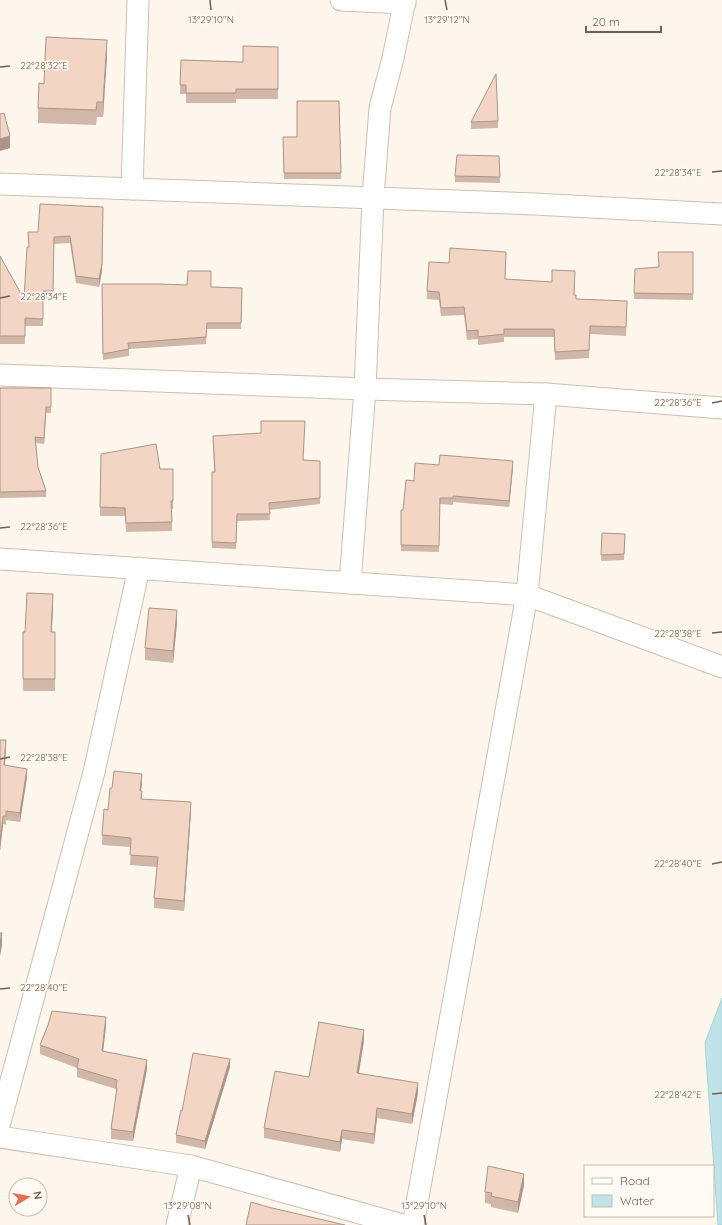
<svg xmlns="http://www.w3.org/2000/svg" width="722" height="1225" viewBox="0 0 722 1225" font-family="Quicksand,sans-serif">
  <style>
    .water { fill: #bfe3e8; stroke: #a5d3da }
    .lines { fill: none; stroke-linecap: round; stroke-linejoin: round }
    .street-casing { stroke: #d1beb0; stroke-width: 23 }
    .street { stroke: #fff; stroke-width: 21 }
    .wall { fill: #d1b7a8 }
    .shaded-wall { fill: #aa9588 }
    .building { fill: #f3d5c3; stroke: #aa9588 }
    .ticks { fill: none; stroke: #7a5c4d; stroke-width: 1.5 }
    .ticks-label { font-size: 10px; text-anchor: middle; fill: #7a5c4d; stroke: #fffaf3; stroke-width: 3; stroke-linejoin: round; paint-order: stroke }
  </style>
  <rect width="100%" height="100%" fill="#fdf6ec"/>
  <path class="water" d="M 722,998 L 722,1225 L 718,1225 L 705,1043 Z"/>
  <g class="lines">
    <g class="street-casing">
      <g id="street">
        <path d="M 341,0 L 405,3"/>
        <path d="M 0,184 L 534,204 L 722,214"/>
        <path d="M 132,189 L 138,0"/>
        <path d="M 0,375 L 365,389 L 546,394 L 722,408"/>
        <path d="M 0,559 L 527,595 L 722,667"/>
        <path d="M 350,583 L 365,389 L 373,198 L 380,108 L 393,58 L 405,0"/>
        <path d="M 0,1122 L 94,772 L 139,568"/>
        <path d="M 0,1137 L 191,1166 L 403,1225"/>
        <path d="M 177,1225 L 191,1166"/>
        <path d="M 413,1225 L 527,595 L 546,394"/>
      </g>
    </g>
    <use href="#street" class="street"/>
  </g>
  <g class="wall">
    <path d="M 278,47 L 278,99 L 236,99 L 236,103 L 186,103 L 186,94 L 180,94 L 181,60 L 243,62 Z"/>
    <path d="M 107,55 L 103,117 L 97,117 L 96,125 L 38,123 L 38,108 L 44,84 Z"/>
    <path d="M 339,101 L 341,179 L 284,179 L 283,143 L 297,137 Z"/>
    <path d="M 498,121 L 498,128 L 471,129 L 471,122 Z"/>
    <path d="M 499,156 L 500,183 L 455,182 L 455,176 Z"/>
    <path d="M 103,207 L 102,271 L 99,287 L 76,283 L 70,243 L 54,244 L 53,299 L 43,298 L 43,326 L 25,326 L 25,344 L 0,344 L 0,256 L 24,299 L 29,247 L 28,232 L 38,232 Z"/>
    <path d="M 693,252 L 693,300 L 634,299 L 635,269 L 658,267 Z"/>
    <path d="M 506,260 L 505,279 L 552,282 L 575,279 L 574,295 L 576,299 L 627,309 L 626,336 L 590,334 L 589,358 L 555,360 L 554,337 L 504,337 L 504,342 L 478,345 L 478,339 L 467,340 L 464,315 L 441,316 L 439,300 L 427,299 L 427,291 L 449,263 Z"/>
    <path d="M 102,284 L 242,288 L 241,329 L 207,329 L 206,344 L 129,349 L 129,356 L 103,360 Z"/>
    <path d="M 0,388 L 51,388 L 51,413 L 46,413 L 44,444 L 36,443 L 38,467 L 46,491 L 46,497 L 0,498 Z"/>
    <path d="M 213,436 L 303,460 L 320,461 L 320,504 L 269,510 L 270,520 L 237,521 L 236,549 L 212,548 L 212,472 L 214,472 Z"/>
    <path d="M 101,454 L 160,469 L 173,469 L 173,509 L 172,509 L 172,531 L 126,532 L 125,516 L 100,516 Z"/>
    <path d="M 439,465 L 513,467 L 509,507 L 453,502 L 453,505 L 440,504 L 439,552 L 401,551 L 401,510 L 403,510 L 414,481 Z"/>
    <path d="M 602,533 L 625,534 L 624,560 L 601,561 Z"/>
    <path d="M 53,606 L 52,632 L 55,632 L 55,691 L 23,691 L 23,632 L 25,632 Z"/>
    <path d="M 177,623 L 173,663 L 145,660 L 145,648 Z"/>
    <path d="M 0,740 L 6,749 L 5,765 L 27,777 L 20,822 L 6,820 L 6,825 L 3,824 L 0,851 Z"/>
    <path d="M 142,783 L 141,791 L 142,799 L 191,811 L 184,911 L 154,908 L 154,898 L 157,867 L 130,865 L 131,847 L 102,845 L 102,835 L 108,810 L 112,788 Z"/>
    <path d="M 106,1026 L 103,1051 L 147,1069 L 133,1141 L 111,1139 L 111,1129 L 116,1095 L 116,1089 L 77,1077 L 77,1068 L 40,1054 L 40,1045 Z"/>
    <path d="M 364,1040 L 359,1073 L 418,1093 L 412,1124 L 377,1118 L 374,1144 L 342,1139 L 340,1152 L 264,1138 L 264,1128 L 309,1077 Z"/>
    <path d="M 230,1067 L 205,1149 L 176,1143 L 176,1135 L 182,1111 Z"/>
    <path d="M 524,1185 L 518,1213 L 491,1207 L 491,1204 L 485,1203 L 485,1192 Z"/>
  </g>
  <g class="shaded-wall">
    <path d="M 107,40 L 107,55 L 103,117 L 103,102 Z"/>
    <path d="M 10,136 L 10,148 L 0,151 L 0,139 Z"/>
    <path d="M 103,214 L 102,271 L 99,287 L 99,279 Z"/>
    <path d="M 46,407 L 46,413 L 44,444 L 44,438 Z"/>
    <path d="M 513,461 L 513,467 L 509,507 L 509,501 Z"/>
    <path d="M 53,594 L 53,606 L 51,644 L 51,632 Z"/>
    <path d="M 177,610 L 177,623 L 173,663 L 173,651 Z"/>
    <path d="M 6,740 L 6,749 L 4,774 L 4,765 Z"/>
    <path d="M 27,769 L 27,777 L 20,822 L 20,813 Z"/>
    <path d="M 142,774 L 142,783 L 140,800 L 140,791 Z"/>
    <path d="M 191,802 L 191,811 L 184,911 L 184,901 Z"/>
    <path d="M 3,816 L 3,824 L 0,851 L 0,842 Z"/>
    <path d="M 2,933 L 2,945 L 0,956 L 0,944 Z"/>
    <path d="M 106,1017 L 106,1026 L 102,1061 L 102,1051 Z"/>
    <path d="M 364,1030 L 364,1040 L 357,1083 L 357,1073 Z"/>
    <path d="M 230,1059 L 230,1067 L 205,1149 L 205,1141 Z"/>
    <path d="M 147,1060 L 147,1069 L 133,1141 L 133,1132 Z"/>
    <path d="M 418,1083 L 418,1093 L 412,1124 L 412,1114 Z"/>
    <path d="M 377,1108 L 377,1118 L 374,1144 L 374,1134 Z"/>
    <path d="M 342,1130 L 342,1139 L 340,1152 L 340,1142 Z"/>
    <path d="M 524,1174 L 524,1185 L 518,1213 L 518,1202 Z"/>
  </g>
  <g class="building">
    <path d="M 46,37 L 107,40 L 103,102 L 97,102 L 96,110 L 38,108 L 39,83 L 44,84 Z"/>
    <path d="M 243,46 L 278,47 L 278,89 L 236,89 L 236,93 L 186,93 L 186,85 L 180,85 L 181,60 L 243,62 Z"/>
    <path d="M 496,74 L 498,121 L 471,122 Z"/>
    <path d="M 297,101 L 339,101 L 341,173 L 284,173 L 283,137 L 297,137 Z"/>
    <path d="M 4,113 L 10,136 L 0,139 L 0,114 Z"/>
    <path d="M 457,155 L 499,156 L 500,177 L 455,176 Z"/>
    <path d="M 40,204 L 103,207 L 102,264 L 99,279 L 76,276 L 70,236 L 54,237 L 53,291 L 43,291 L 43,319 L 25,318 L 25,336 L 0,336 L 0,256 L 24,299 L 27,247 L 29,247 L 28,232 L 38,232 Z"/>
    <path d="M 450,248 L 506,252 L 505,279 L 552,282 L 552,270 L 575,271 L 574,295 L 576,295 L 576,299 L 627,301 L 626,327 L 590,326 L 589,350 L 555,352 L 554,329 L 504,329 L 504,334 L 478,337 L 478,330 L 467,331 L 464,307 L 441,308 L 439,292 L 427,291 L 429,262 L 449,263 Z"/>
    <path d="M 658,252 L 693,252 L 693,294 L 634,293 L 635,269 L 659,267 Z"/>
    <path d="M 188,271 L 211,271 L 211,287 L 242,288 L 241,323 L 207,323 L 206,337 L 128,343 L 129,349 L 103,354 L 102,284 L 159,284 L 187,285 Z"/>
    <path d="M 0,388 L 51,388 L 51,407 L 46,407 L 44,438 L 35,437 L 38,467 L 46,491 L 0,492 Z"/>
    <path d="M 261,421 L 305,421 L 303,460 L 320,461 L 320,498 L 269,503 L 270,514 L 237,514 L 236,543 L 212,542 L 212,472 L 215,472 L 213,436 L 261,433 Z"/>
    <path d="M 156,444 L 160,469 L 173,469 L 173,501 L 171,501 L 172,522 L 126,523 L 125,508 L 100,507 L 101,454 Z"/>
    <path d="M 440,455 L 513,461 L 509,501 L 453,496 L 453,498 L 440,498 L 439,546 L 401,545 L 401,510 L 403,510 L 406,480 L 414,481 L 415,463 L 439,465 Z"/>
    <path d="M 602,533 L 625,534 L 624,554 L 601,555 Z"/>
    <path d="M 27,593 L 53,594 L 51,632 L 55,632 L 55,679 L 23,679 L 23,632 L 25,632 Z"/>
    <path d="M 149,608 L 177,610 L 173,651 L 145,648 Z"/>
    <path d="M 0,740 L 6,740 L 4,765 L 27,769 L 20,813 L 6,811 L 6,816 L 3,816 L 0,842 Z"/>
    <path d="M 114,771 L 142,774 L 140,791 L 142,791 L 141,799 L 191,802 L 184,901 L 154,898 L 158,857 L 130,855 L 131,838 L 102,835 L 104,809 L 108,810 L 110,788 L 112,788 Z"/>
    <path d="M 0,933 L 2,933 L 0,944 Z"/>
    <path d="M 52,1011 L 106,1017 L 102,1051 L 147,1060 L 133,1132 L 111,1129 L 117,1088 L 116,1088 L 117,1080 L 77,1068 L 79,1059 L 40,1045 L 48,1025 Z"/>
    <path d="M 319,1022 L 364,1030 L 357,1073 L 418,1083 L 412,1114 L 377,1108 L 374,1134 L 342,1130 L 340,1142 L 264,1128 L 275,1071 L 309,1077 Z"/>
    <path d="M 193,1053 L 230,1059 L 205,1141 L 176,1135 L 181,1110 L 182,1111 Z"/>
    <path d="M 488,1166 L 524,1174 L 518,1202 L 491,1196 L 492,1193 L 485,1192 Z"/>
    <path d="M 251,1202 L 268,1207 L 345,1225 L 246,1225 Z"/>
  </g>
  <path class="ticks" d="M 210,0 L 211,10M 445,0 L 447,10M 0,67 L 10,66M 712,172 L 722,171M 0,298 L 10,296M 712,403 L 722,401M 0,528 L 10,527M 712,633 L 722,632M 0,759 L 10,757M 712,864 L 722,862M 0,989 L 10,988M 712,1094 L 722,1093M 188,1215 L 190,1225M 424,1215 L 426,1225"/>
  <g class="ticks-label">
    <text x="211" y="23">13°29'10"N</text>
    <text x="447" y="23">13°29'12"N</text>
    <text x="44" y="69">22°28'32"E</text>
    <text x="678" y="176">22°28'34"E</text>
    <text x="44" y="300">22°28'34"E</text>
    <text x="678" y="406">22°28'36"E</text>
    <text x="44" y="530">22°28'36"E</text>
    <text x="678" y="637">22°28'38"E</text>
    <text x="44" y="761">22°28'38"E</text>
    <text x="678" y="867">22°28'40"E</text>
    <text x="44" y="991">22°28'40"E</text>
    <text x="678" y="1098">22°28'42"E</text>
    <text x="188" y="1209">13°29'08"N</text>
    <text x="424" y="1209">13°29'10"N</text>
  </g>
  <rect x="584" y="1165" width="130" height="52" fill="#fffaf3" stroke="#cabbb1"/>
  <rect x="592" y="1178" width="20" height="6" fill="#ffffff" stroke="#cabbb1"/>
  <text x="620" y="1185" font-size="12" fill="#7a5c4d">Road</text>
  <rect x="592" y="1195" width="20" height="12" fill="#bfe3e8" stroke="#cabbb1"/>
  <text x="620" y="1205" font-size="12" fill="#7a5c4d">Water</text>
  <g transform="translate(28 1197) rotate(80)"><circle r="19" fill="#fffaf3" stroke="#cabbb1"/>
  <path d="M0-3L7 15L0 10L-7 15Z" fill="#e76f51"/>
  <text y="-6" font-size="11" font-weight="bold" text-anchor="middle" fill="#7a5c4d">N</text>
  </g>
  <path d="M586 26v6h75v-6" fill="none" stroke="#7a5c4d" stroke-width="2"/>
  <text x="592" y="26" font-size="12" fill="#7a5c4d" stroke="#fffaf3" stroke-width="3" paint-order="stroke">20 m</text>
</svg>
